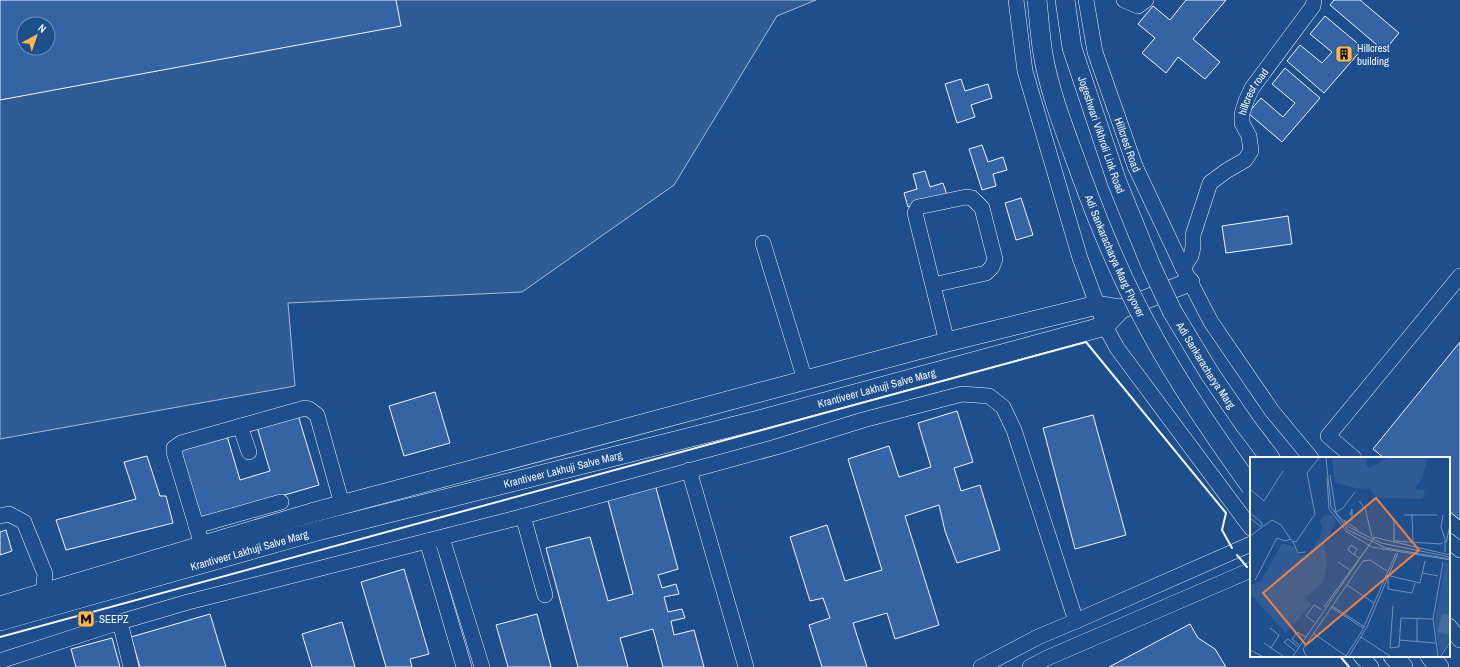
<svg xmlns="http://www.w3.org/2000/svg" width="1460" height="667" viewBox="0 0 1460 667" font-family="'Archivo Narrow',sans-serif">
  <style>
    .built { fill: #305b95; stroke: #a8bbd7; fill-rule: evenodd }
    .building { fill: #3563a3; stroke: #f2f6ff; fill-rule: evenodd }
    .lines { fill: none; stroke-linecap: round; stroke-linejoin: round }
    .minor-casing { stroke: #f2f6ff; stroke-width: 16 }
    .major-casing { stroke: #f2f6ff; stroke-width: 20 }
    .minor { stroke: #1f4e8c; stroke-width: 15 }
    .major { stroke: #1f4e8c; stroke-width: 19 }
    .major-bridge-casing { stroke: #f2f6ff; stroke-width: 20; stroke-linecap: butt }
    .major-bridge { stroke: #1f4e8c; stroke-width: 19 }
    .wall { stroke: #f2f6ff; stroke-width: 2 }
    .labels { text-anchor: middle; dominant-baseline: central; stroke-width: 3; stroke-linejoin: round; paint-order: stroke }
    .poi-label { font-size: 11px; fill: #f2f6ff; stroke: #1f4e8c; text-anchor: start }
    .street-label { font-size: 11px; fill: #f2f6ff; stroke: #1f4e8c }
    .inset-road { fill: none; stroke: #7391ba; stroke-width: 1 }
    .view { fill: #ea8049; fill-opacity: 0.15; stroke: #ea8049; stroke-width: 2 }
    .inset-edge { fill: none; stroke: #f2f6ff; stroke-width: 2 }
  </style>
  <rect width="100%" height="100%" fill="#1f4e8c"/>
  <path class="built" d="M 0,0 L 816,0 L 777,16 L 674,185 L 522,292 L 288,303 L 295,386 L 0,439 ZM 24,24 L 48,24 L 48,48 L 24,48 Z"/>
  <g class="building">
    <path d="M 0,0 L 396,0 L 401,26 L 0,100 ZM 24,24 L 48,24 L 48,48 L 24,48 Z"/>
    <path d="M 1186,0 L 1226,0 L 1193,39 L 1220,62 L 1205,79 L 1178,57 L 1166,73 L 1142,53 L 1155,38 L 1138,24 L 1153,6 L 1170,20 Z"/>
    <path d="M 1334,0 L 1360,0 L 1399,33 L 1384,51 L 1330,5 Z"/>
    <path d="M 1325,16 L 1363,48 L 1324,93 L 1287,61 L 1300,45 L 1322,63 L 1332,52 L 1310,34 Z"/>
    <path d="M 1285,68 L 1320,98 L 1282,142 L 1248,113 L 1261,98 L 1283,117 L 1295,103 L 1272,84 Z"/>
    <path d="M 961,79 L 965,91 L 988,84 L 992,98 L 971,105 L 975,117 L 957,123 L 945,84 Z"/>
    <path d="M 982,145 L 988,162 L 1003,157 L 1007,170 L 993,174 L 996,186 L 982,190 L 969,149 Z"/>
    <path d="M 925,171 L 930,187 L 943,183 L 947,195 L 908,207 L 904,193 L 917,189 L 913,174 Z"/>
    <path d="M 1021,198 L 1033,235 L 1016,240 L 1005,203 Z"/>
    <path d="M 1288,216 L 1292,244 L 1226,253 L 1222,226 Z"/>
    <path d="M 1460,342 L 1460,520 L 1449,511 L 1449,458 L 1384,458 L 1373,449 Z"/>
    <path d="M 435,392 L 450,443 L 404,456 L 389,406 Z"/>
    <path d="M 957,411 L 973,462 L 954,468 L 961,491 L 980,485 L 1000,550 L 957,563 L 945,531 L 939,505 L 905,516 L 939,625 L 895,639 L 887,613 L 853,623 L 867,667 L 822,667 L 809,625 L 830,618 L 823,598 L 810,601 L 790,537 L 827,525 L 845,581 L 882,570 L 848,459 L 889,446 L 899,477 L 931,467 L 918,423 Z"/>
    <path d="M 298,415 L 319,485 L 199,520 L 179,450 L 227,436 L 240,480 L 270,471 L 257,427 Z"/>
    <path d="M 1093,415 L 1126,535 L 1075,549 L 1043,428 Z"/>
    <path d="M 147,456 L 160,496 L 166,496 L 173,523 L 66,550 L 56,520 L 136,499 L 124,462 Z"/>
    <path d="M 655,484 L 678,569 L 658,575 L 662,588 L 676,584 L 679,594 L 664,597 L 668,612 L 682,609 L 685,618 L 671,621 L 674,635 L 694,630 L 704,667 L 663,667 L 653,629 L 620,638 L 628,667 L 578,667 L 546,548 L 590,537 L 608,601 L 633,594 L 607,497 Z"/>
    <path d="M 6,530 L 12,551 L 0,555 L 0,532 Z"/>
    <path d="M 404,569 L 429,654 L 410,659 L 412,667 L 386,667 L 361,582 Z"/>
    <path d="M 210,614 L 226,667 L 140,667 L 131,637 Z"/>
    <path d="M 537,614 L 551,667 L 508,667 L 496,625 Z"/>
    <path d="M 342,622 L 355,667 L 312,667 L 302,634 Z"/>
    <path d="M 1190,624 L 1198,638 L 1215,649 L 1226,667 L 1109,667 Z"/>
    <path d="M 112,638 L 120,667 L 76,667 L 71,649 Z"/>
  </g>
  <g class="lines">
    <g class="minor-casing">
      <g id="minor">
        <path d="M 1016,0 L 1025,71 L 1080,258 L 1105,326 L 1117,348 L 1251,528"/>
        <path id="s1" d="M 1086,0 L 1095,52 L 1135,166 L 1183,268 L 1211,322 L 1272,411 L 1311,458"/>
        <path d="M 1124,0 L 1138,6 L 1146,0"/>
        <path d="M 763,243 L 805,380"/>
        <path id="s2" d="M 1183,268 L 1191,256 L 1193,247 L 1193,235 L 1210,183 L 1226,171 L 1245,160 L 1251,151 L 1249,136 L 1242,123 L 1242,114 L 1246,101 L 1252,88 L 1313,6 L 1314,0"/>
        <path d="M 933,285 L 986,273 L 992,267 L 995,259 L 982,208 L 972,198 L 966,197 L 918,207 L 915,213 L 947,342"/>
        <path d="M 240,426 L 249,452"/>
        <path d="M 1354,458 L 1328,436 L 1460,276"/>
        <path d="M 689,470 L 746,667"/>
        <path d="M 0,516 L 9,514 L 24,522 L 45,574 L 43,593 L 45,603"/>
        <path d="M 523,516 L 545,595"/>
        <path d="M 196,526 L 281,502"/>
        <path d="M 442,538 L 482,667"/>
        <path d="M 427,541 L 464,667"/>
        <path d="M 1449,541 L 1460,550"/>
        <path d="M 202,545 L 174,452 L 174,448 L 181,443 L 305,408 L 309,409 L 317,415 L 342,504"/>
        <path d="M 120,622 L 131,667"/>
        <path d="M 1449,626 L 1460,640"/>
        <path d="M 1361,656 L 1371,667"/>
        <path d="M 0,661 L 120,622 L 188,602 L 517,518 L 776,447 L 863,420 L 962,394 L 989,396 L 1003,407 L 1014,430 L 1076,621"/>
        <path d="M 981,667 L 1038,637 L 1076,621 L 1251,544"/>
        <path d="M 1030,667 L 1047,658 L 1251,570"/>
      </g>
    </g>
    <g class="major-casing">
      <g id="major">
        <path id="s3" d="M 1065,0 L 1072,48 L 1117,182 L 1151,266"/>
        <path id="s4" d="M 1172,311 L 1210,374 L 1245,425 L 1270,458"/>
        <path d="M 0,606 L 311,513 L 947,342 L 1097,305 L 1121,309"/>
        <path id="s5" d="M 0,621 L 317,531 L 759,420 L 1105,326 L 1121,309 L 1190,282"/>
        <path d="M 1393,656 L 1403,667"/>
        <path d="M 1430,656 L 1439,667"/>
      </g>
    </g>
    <use href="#minor" class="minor"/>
    <use href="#major" class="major"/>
    <g class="major-bridge-casing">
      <g id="major-bridge">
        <path id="s6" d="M 1037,0 C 1039,18 1040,36 1043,54 C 1050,95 1067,136 1081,175 C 1100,227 1121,278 1148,327 C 1178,383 1214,435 1251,487"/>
        <path d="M 1151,266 L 1172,311"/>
      </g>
    </g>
    <use href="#major-bridge" class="major-bridge"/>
    <g class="wall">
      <path d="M 1237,555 L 1247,567"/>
      <path d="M 0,637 L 1086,342 L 1226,513 L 1222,530 L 1232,548"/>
      <path d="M 1340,656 L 1349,667"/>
    </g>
  </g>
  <defs>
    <g id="building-square" transform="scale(0.9)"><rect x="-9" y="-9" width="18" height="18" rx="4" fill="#ffb74d" stroke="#1f4e8c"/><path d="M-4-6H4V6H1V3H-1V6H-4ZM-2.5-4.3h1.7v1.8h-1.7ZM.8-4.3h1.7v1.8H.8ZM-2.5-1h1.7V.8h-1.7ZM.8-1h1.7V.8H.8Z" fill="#111"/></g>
    <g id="metro-square" transform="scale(0.9)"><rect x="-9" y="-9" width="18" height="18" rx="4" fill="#ffb74d" stroke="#1f4e8c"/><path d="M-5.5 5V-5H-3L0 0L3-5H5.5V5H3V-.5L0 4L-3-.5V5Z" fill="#111"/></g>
  </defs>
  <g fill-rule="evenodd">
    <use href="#building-square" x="1344" y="54"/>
    <use href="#metro-square" x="86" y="619"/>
  </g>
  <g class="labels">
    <g class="poi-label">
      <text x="1357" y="48">Hillcrest<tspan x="1357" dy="13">building</tspan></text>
      <text x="99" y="619">SEEPZ</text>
    </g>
    <g class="street-label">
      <text stroke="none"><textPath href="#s2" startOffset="207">hillcrest road</textPath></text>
      <text stroke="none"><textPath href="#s3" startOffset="140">Jogeshwari Vikhroli Link Road</textPath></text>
      <text stroke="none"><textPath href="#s1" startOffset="151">Hillcrest Road</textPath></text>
      <text stroke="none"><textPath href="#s6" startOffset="269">Adi Sankaracharya Marg Flyover</textPath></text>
      <text stroke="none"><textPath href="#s4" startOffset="64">Adi Sankaracharya Marg</textPath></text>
      <text stroke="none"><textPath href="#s5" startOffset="907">Krantiveer Lakhuji Salve Marg</textPath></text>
      <text stroke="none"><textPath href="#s5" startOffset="583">Krantiveer Lakhuji Salve Marg</textPath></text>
      <text stroke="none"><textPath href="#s5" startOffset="259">Krantiveer Lakhuji Salve Marg</textPath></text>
    </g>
  </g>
  <g transform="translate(1250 457)">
    <rect width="200" height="200" fill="#1f4e8c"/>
    <path d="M 82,1 L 116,1 L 116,9 L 120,11 L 137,1 L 177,1 L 173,19 L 165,32 L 175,33 L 173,42 L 130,41 L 123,38 L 120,31 L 109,32 L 87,26 L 84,23 ZM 75,58 L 81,58 L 86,65 L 74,87 L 77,107 L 73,125 L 55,141 L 61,147 L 36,176 L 0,137 L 0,128 L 11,124 L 32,86 L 44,90 L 48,98 L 58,98 L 70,81 L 72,72 L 70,64 ZM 195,106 L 200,106 L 200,183 L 190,197 L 185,164 Z" fill="#305b95"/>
    <path d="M 192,157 L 200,157 L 199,178 L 187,175 Z" fill="#446ba0"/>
    <path class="inset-road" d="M 76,1 L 81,50 L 98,73 L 136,91 L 200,102M 80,18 L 86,56 L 99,70 L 131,86 L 200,100M 77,21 L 79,52 L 97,75 L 122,90 L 200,103M 0,32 L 14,44M 14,44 L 33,14M 109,44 L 115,51 L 122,80M 86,55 L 93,51 L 105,35M 0,56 L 11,65 L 12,69M 154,58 L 187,58M 162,58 L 163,84M 193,58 L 191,70 L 195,82 L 195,95M 0,61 L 11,70M 144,61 L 144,84 L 191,87 L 193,85M 94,63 L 108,73M 95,65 L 102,63 L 102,52 L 100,58M 0,79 L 22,63 L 31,68 L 42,84 L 46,85 L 65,57 L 57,16 L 69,1M 123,80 L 200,98M 43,85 L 48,96 L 55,95M 196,86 L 200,68M 104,98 L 107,92 L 101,88 L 98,93 L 109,101M 88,105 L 100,113M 173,116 L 188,119M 136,118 L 170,126 L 175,104M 138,120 L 138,132 L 162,136 L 165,126M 5,123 L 27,81 L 35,84 L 41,82M 97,128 L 124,146M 82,149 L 115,170M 143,149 L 140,191 L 149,190 L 151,161 L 183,162M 74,150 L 120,87M 81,150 L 113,171M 167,162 L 167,184M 64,165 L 56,159 L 64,148 L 72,153M 20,171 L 29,178 L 21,191M 63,176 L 96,199M 111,180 L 140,199M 149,183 L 185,186M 14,186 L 33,199M 49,188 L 42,182 L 47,175 L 56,180M 45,194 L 34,185 L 38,182 L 48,190M 0,196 L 2,194 L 12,199M 43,199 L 124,81M 56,199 L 53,192 L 113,104 L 120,103 L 137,114M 96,199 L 112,174 L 146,96M 99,199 L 117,170 L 148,96M 188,199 L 183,162 L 193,105M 191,199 L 200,185"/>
    <path class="view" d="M 126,41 L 169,93 L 56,188 L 13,136 Z"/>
    <rect width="200" height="200" class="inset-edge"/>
  </g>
  <g transform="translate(36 36) rotate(40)"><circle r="19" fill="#1f4e8c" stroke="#7391ba"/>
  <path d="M0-3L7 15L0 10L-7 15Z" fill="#ffb74d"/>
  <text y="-6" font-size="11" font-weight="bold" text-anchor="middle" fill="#f2f6ff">N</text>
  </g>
</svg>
